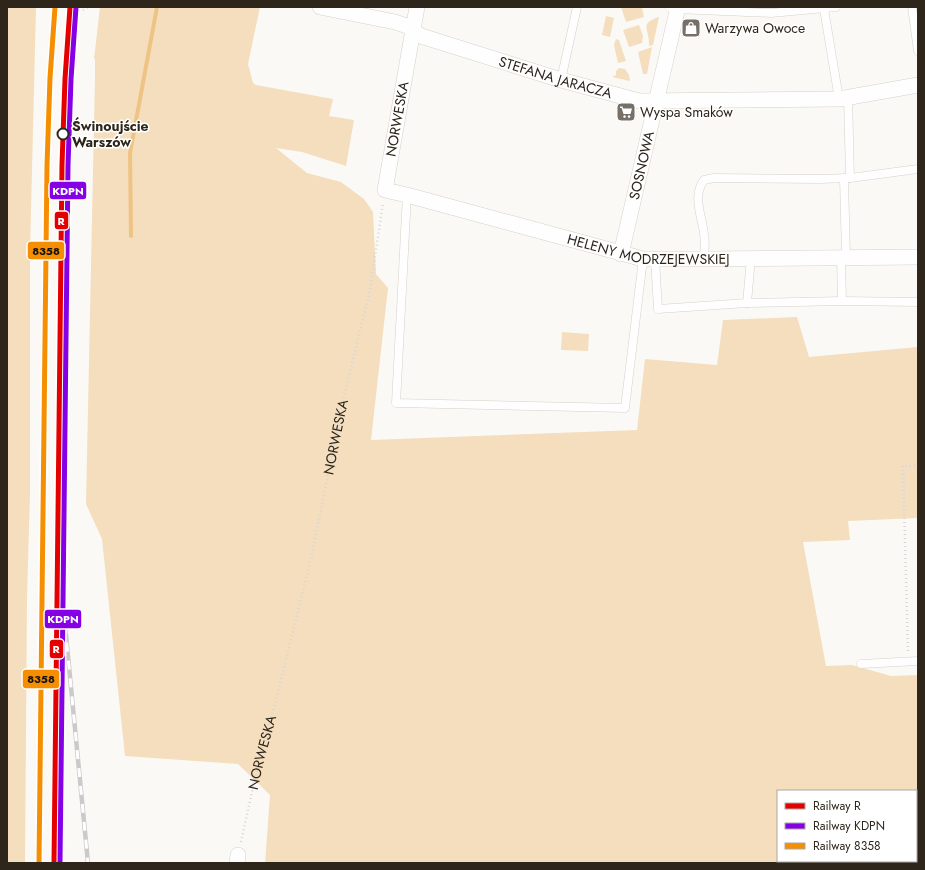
<svg xmlns="http://www.w3.org/2000/svg" width="925" height="870" viewBox="0 0 925 870" font-family="Jost,sans-serif">
  <style>
    .green { fill: #f4debd; fill-rule: evenodd }
    .lines { fill: none; stroke-linecap: round; stroke-linejoin: round }
    .stream { stroke: #eec485; stroke-width: 4 }
    .service-casing { stroke: #d6d0c9; stroke-width: 9 }
    .minor-casing { stroke: #d6d0c9; stroke-width: 16 }
    .path { stroke: #d7d6d5; stroke-width: 2.5; stroke-dasharray: 1 3; stroke-linecap: butt }
    .service { stroke: #fefefe; stroke-width: 8 }
    .minor { stroke: #fefefe; stroke-width: 15 }
    .rail-casing { stroke: #cbcac8; stroke-width: 4.5 }
    .rail { stroke: #fff; stroke-width: 3; stroke-dasharray: 9; stroke-linecap: butt }
    .rail-1-casing { stroke: #fff; stroke-width: 8 }
    .rail-2-casing { stroke: #fff; stroke-width: 8 }
    .rail-3-casing { stroke: #fff; stroke-width: 8 }
    .rail-1 { stroke: #e50000; stroke-width: 5 }
    .rail-2 { stroke: #8500e5; stroke-width: 5 }
    .rail-3 { stroke: #f58f01; stroke-width: 5 }
    .stop-dot { fill: #fff; stroke: #2e261b; stroke-width: 2 }
    .labels { text-anchor: middle; dominant-baseline: central; stroke-width: 3; stroke-linejoin: round; paint-order: stroke }
    .poi-label { font-size: 14px; fill: #2e261b; stroke: #fff; text-anchor: start }
    .street-label { font-size: 14px; fill: #2e261b; stroke: #fff }
    .stop-label { font-size: 14px; font-weight: bold; fill: #2e261b; stroke: #fff; text-anchor: start }
    .line-badge { stroke: #fff; stroke-width: 1.5 }
    .badge-label { font-size: 11px; text-anchor: middle; font-weight: bold; fill: #fff }
    .pale-badge-label { font-size: 11px; text-anchor: middle; font-weight: bold; fill: #111 }
  </style>
  <rect width="100%" height="100%" fill="#fbf9f6"/>
  <g class="green">
    <path d="M 7,7 L 36,7 L 30,251 L 30,493 L 27,599 L 25,863 L 7,863 Z"/>
    <path d="M 100,7 L 260,7 L 248,64 L 253,83 L 256,85 L 333,99 L 329,116 L 354,120 L 346,166 L 302,152 L 276,148 L 307,173 L 341,182 L 364,199 L 373,212 L 376,274 L 388,288 L 371,440 L 637,430 L 645,359 L 717,365 L 723,320 L 797,317 L 809,357 L 918,347 L 918,518 L 848,521 L 850,540 L 803,542 L 826,666 L 852,665 L 891,676 L 918,675 L 918,863 L 265,863 L 270,795 L 238,764 L 125,756 L 102,539 L 86,504 L 95,76 L 95,59 L 94,59 ZM 778,791 L 916,791 L 916,861 L 778,861 Z"/>
    <path d="M 621,7 L 642,8 L 644,17 L 626,22 Z"/>
    <path d="M 606,16 L 614,18 L 610,37 L 602,35 Z"/>
    <path d="M 659,17 L 653,45 L 649,46 C 650,28 638,24 659,17 Z"/>
    <path d="M 639,25 L 643,36 L 642,43 L 629,47 L 623,30 Z"/>
    <path d="M 616,39 L 619,40 L 626,61 L 618,63 L 614,45 Z"/>
    <path d="M 652,47 L 647,74 L 643,74 L 638,52 Z"/>
    <path d="M 619,68 L 625,69 L 629,75 L 630,81 L 612,77 L 616,75 L 616,71 Z"/>
    <path d="M 562,332 L 589,334 L 588,351 L 561,350 Z"/>
  </g>
  <g class="lines">
    <path class="stream" d="M 131,236 L 130,153 L 157,7"/>
    <g class="service-casing">
      <g id="service">
        <path d="M 669,7 L 677,9 L 771,13 L 836,7"/>
        <path d="M 912,7 L 918,51"/>
        <path d="M 824,9 L 839,99"/>
        <path d="M 561,80 L 577,7"/>
        <path d="M 848,97 L 850,178"/>
        <path d="M 844,178 L 846,257"/>
        <path d="M 407,195 L 396,403 L 625,408 L 643,259"/>
        <path d="M 841,257 L 842,301"/>
        <path d="M 655,259 L 658,309 L 747,303 L 842,301 L 918,302"/>
        <path d="M 704,259 C 704,251 706,242 704,234 C 702,216 692,196 704,180 L 714,178 L 819,179 L 850,178 L 918,169"/>
        <path d="M 747,303 L 751,258"/>
        <path d="M 861,664 L 918,661"/>
      </g>
    </g>
    <g class="minor-casing">
      <g id="minor">
        <path id="s2" d="M 320,7 L 395,22 L 407,26 L 421,36 L 561,80 L 639,101 L 839,99 L 918,85"/>
        <path id="s3" d="M 417,7 L 385,190 L 407,195 L 643,259 L 704,259 L 918,257"/>
        <path id="s4" d="M 621,254 L 678,7"/>
        <path d="M 237,863 L 238,855"/>
      </g>
    </g>
    <g class="path">
      <path d="M 79,10 L 83,10 L 88,7"/>
      <path d="M 908,651 L 903,466 L 918,466"/>
      <path id="s1" d="M 241,842 L 259,760 L 276,700 L 312,554 L 343,400 L 370,290 L 383,203"/>
    </g>
    <use href="#service" class="service"/>
    <use href="#minor" class="minor"/>
    <g class="rail-casing">
      <path id="rail" d="M 58,517 L 59,563 L 88,863"/>
    </g>
    <use href="#rail" class="rail"/>
    <g class="rail-1-casing">
      <path id="rail-1" d="M 54,863 L 62,165 L 65,79 L 70,7"/>
    </g>
    <g class="rail-2-casing">
      <path id="rail-2" d="M 60,863 L 68,165 L 71,79 L 76,7"/>
    </g>
    <g class="rail-3-casing">
      <path id="rail-3" d="M 39,863 L 47,165 L 50,78 L 55,7"/>
    </g>
    <use href="#rail-1" class="rail-1"/>
    <use href="#rail-2" class="rail-2"/>
    <use href="#rail-3" class="rail-3"/>
  </g>
  <defs>
    <g id="shop-square" transform="scale(1)"><rect x="-9" y="-9" width="18" height="18" rx="4" fill="#767068" stroke="#fff"/><path d="M-5-2.5h2.3a2.7 3.5 0 0 1 5.4 0H5L5.5 6h-11ZM-1.5-2.5h3a1.5 2.3 0 0 0-3 0Z" fill="#fff"/></g>
    <g id="supermarket-square" transform="scale(1)"><rect x="-9" y="-9" width="18" height="18" rx="4" fill="#767068" stroke="#fff"/><path d="M-6-5.5h2.5l.6 2H6L4.5 2H-2.5L-4.4-4H-6ZM-1.5 3.2a1.3 1.3 0 1 0 .1 0ZM3 3.2a1.3 1.3 0 1 0 .1 0Z" fill="#fff"/></g>
  </defs>
  <g fill-rule="evenodd">
    <use href="#shop-square" x="691" y="28"/>
    <use href="#supermarket-square" x="626" y="112"/>
  </g>
  <circle class="stop-dot" cx="63" cy="134" r="5.5"/>
  <g class="labels">
    <g class="poi-label">
      <text x="705" y="28">Warzywa Owoce</text>
      <text x="640" y="112">Wyspa Smaków</text>
    </g>
    <g class="street-label">
      <text stroke="none"><textPath href="#s2" startOffset="247">STEFANA JARACZA</textPath></text>
      <text transform="translate(397 119) rotate(-80)">NORWESKA</text>
      <text stroke="none"><textPath href="#s4" startOffset="91">SOSNOWA</textPath></text>
      <text stroke="none"><textPath href="#s3" startOffset="457">HELENY MODRZEJEWSKIEJ</textPath></text>
      <text stroke="none"><textPath href="#s1" startOffset="416">NORWESKA</textPath></text>
      <text stroke="none"><textPath href="#s1" startOffset="92">NORWESKA</textPath></text>
    </g>
    <g class="stop-label">
      <text x="72" y="126">Świnoujście<tspan x="72" dy="16">Warszów</tspan></text>
    </g>
  </g>
  <g class="line-badge">
    <rect x="49" y="181" width="38" height="19" rx="4" fill="#8500e5"/>
    <rect x="54" y="211" width="15" height="19" rx="4" fill="#e50000"/>
    <rect x="27" y="241" width="38" height="19" rx="4" fill="#f58f01"/>
    <rect x="44" y="609" width="38" height="20" rx="4" fill="#8500e5"/>
    <rect x="49" y="639" width="15" height="20" rx="4" fill="#e50000"/>
    <rect x="22" y="669" width="38" height="20" rx="4" fill="#f58f01"/>
  </g>
  <g class="badge-label">
    <text x="68" y="195">KDPN</text>
    <text x="61" y="225">R</text>
    <text x="63" y="623">KDPN</text>
    <text x="56" y="653">R</text>
  </g>
  <g class="pale-badge-label">
    <text x="46" y="255">8358</text>
    <text x="41" y="683">8358</text>
  </g>
  <rect width="925" height="870" fill="none" stroke="#2e261b" stroke-width="16"/>
  <rect x="777" y="790" width="140" height="72" fill="#ffffff" stroke="#aba8a4"/>
  <rect x="785" y="803" width="20" height="6" fill="#e50000" stroke="#aba8a4"/>
  <text x="813" y="810" font-size="12" fill="#2e261b">Railway R</text>
  <rect x="785" y="823" width="20" height="6" fill="#8500e5" stroke="#aba8a4"/>
  <text x="813" y="830" font-size="12" fill="#2e261b">Railway KDPN</text>
  <rect x="785" y="843" width="20" height="6" fill="#f58f01" stroke="#aba8a4"/>
  <text x="813" y="850" font-size="12" fill="#2e261b">Railway 8358</text>
</svg>
